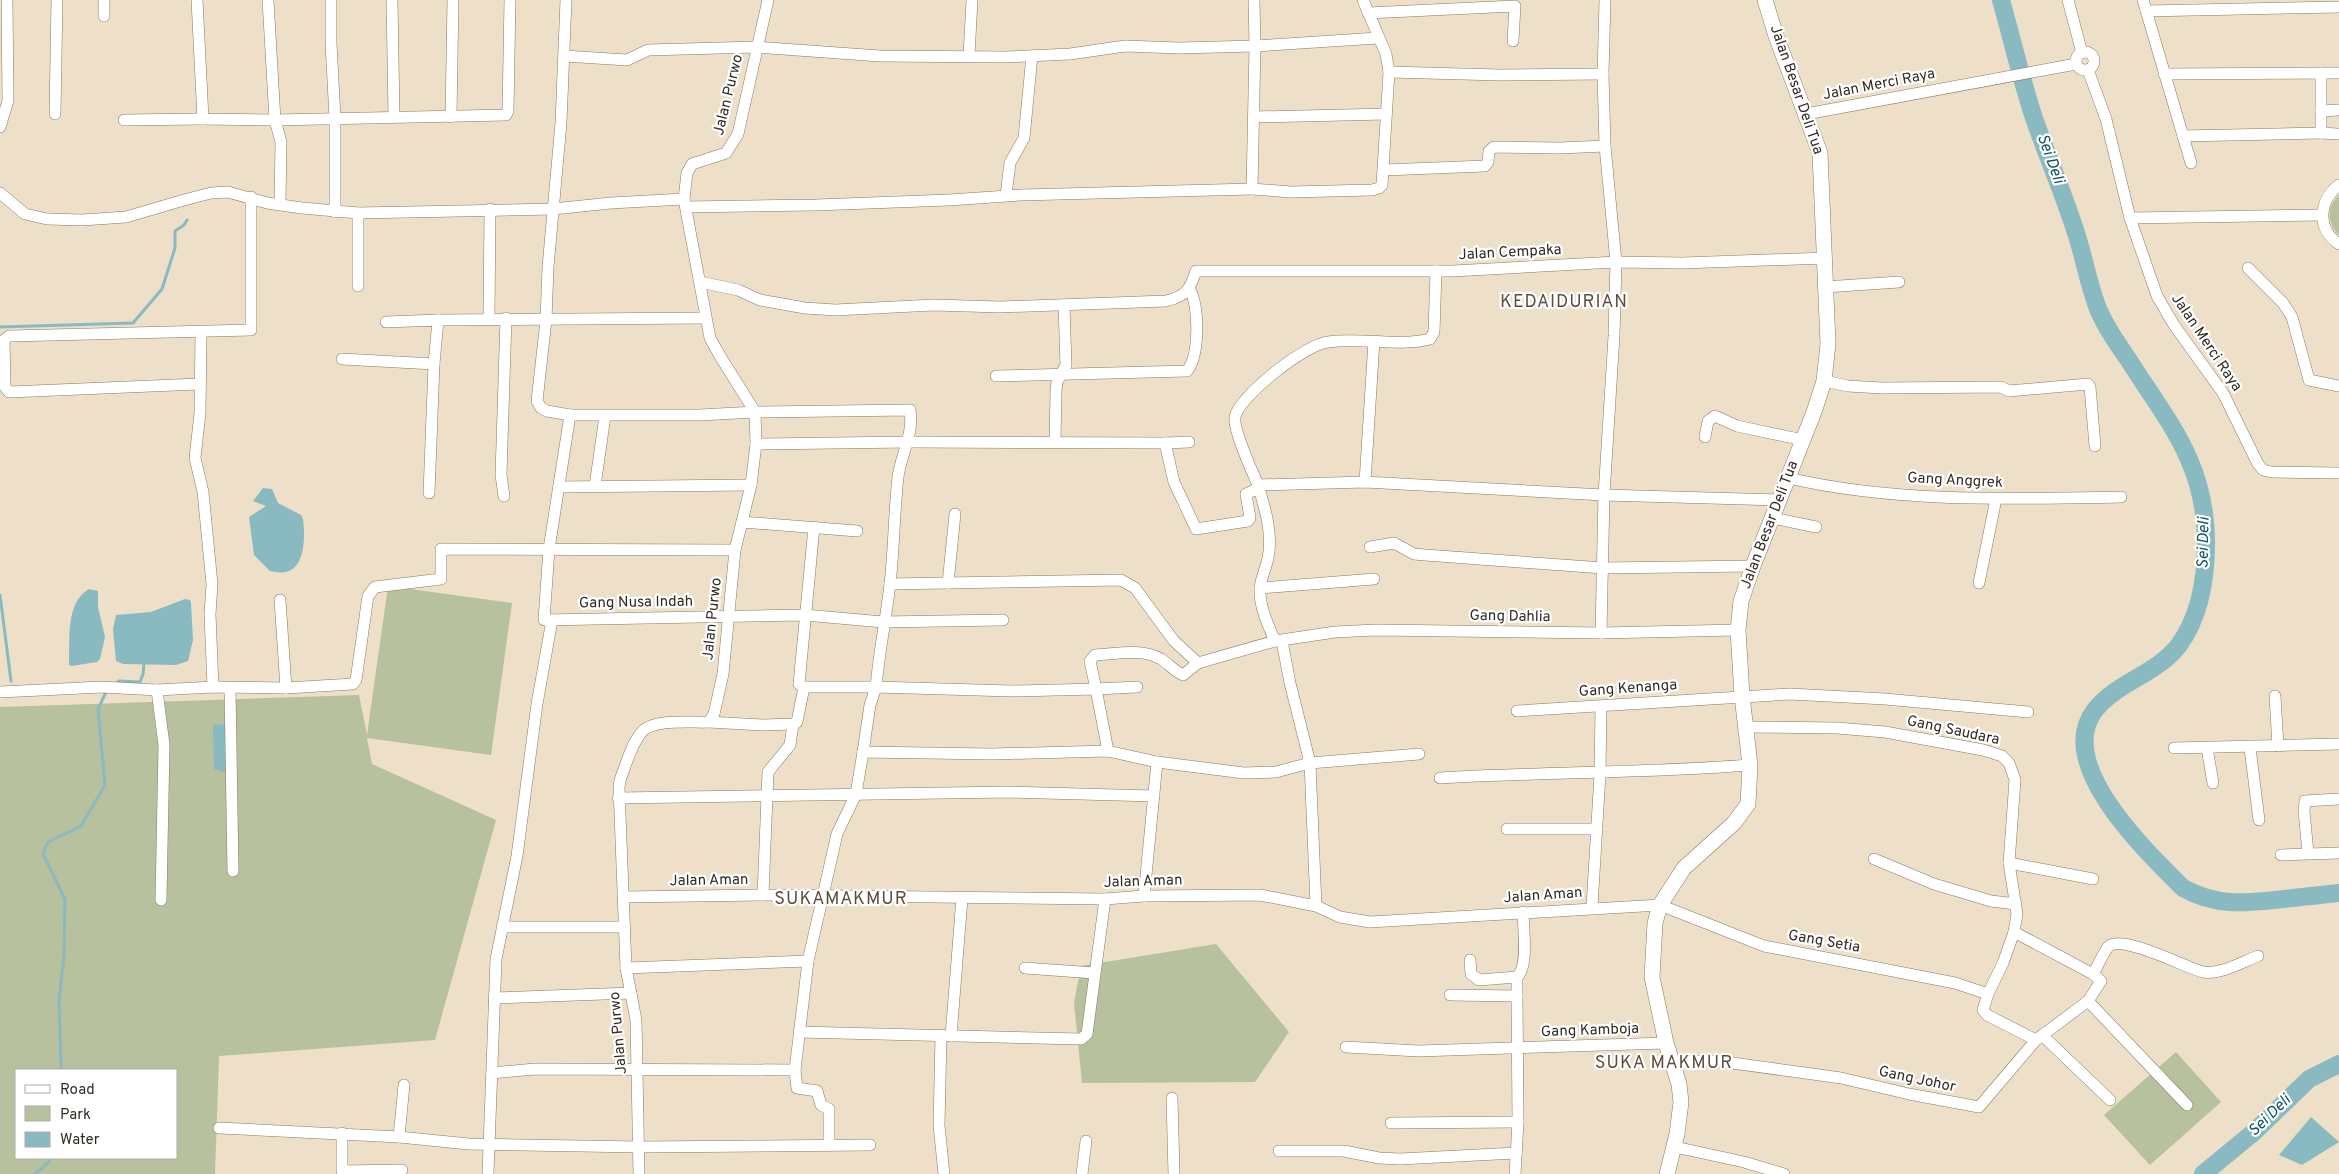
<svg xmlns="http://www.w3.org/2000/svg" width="2339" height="1174" viewBox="0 0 2339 1174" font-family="Overpass,sans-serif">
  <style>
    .green { fill: #b8c19d; fill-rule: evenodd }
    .water { fill: #89bac2 }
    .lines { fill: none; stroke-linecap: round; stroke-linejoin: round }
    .stream { stroke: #89bac2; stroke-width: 3 }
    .river { stroke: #89bac2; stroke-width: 18 }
    .minor-casing { stroke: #877b66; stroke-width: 12 }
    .major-casing { stroke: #877b66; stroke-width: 16 }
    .minor { stroke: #fff; stroke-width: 11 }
    .major { stroke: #fff; stroke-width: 15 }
    .labels { text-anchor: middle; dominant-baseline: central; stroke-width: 4.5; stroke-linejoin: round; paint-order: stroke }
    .street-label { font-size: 15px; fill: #312c23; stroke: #fff }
    .water-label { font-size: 16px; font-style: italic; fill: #0e545f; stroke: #fff }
    .quarter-label { font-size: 18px; letter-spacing: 1px; fill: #5a4f3b; stroke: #fff }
  </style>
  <rect width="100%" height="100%" fill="#eddfc8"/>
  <g class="green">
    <path d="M 2339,195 L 2339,235 C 2327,223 2326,207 2339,195 Z"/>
    <path d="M 388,586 L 512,603 L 491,755 L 367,738 L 372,764 L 496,820 L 435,1040 L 219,1056 L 215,1174 L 0,1174 L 0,707 L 359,695 L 367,735 ZM 16,1070 L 176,1070 L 176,1158 L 16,1158 Z"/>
    <path d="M 1216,944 L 1289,1032 L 1255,1082 L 1082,1083 L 1074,1003 L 1081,966 Z"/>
    <path d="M 2176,1052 L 2221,1102 L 2150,1165 L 2104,1115 Z"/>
  </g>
  <g class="water">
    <path d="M 263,488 L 272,489 L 278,503 L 301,515 L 303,519 C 305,534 306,568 286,572 C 281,573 275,572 270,571 L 254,555 L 249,517 L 266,506 L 253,501 Z"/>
    <path d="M 89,589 L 98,591 L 98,607 L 105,637 L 100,659 L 97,662 L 72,666 L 69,665 C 70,640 65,603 89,589 Z"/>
    <path d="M 185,599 L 190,600 L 191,603 L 193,640 L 188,661 L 176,665 L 123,664 L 116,661 L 113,629 L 116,615 L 151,612 Z"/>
    <path d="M 220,724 L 228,727 L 228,773 L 214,769 L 213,725 Z"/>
    <path d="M 2311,1117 L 2339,1142 L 2302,1165 L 2279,1155 Z"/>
  </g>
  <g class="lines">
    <g class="stream">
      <path d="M 0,327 L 133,323 L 162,289 L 175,248 L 175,231 L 184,225 L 187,220"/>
      <path d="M 0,595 L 11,681"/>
      <path d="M 114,684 L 119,681 L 140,682 L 143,674 L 144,664"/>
      <path d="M 59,1070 L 61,1067 L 59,1000 L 64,955 L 65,899 L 43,854 L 48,842 L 81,826 L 105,785 L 98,709 L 106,692"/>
      <path d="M 35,1174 L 49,1162 L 50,1158"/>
    </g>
    <g class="river">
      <path d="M 2001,0 C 2012,39 2021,79 2034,118 C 2047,156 2064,194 2076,233 C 2084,257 2088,282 2097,306 C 2104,325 2117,343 2128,359 C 2168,422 2206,463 2206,543 C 2206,578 2200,616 2179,645 C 2157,674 2117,682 2095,710 C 2053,764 2148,853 2183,888 C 2221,909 2252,902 2293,898 C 2308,896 2324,895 2339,893"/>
      <path d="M 2203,1174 L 2254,1132 L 2309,1079 L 2339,1064"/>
    </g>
    <g class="minor-casing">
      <g id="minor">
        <path d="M 197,0 L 203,119 L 275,120 L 281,142 L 280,204"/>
        <path d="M 268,0 L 275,120 L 506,115 L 508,111 L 510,0"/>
        <path d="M 331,0 L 331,43 L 335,118 L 335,212"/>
        <path d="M 392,0 L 394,116"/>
        <path d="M 566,0 L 561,123 L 548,267 L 546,320 L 537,401 L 541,408 L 547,411 L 570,415 L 700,415 L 755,412 L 910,410 C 914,434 901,454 898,477 C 894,513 894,549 890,584 C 886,619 879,652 876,687 L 804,687 L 799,684 L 814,527"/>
        <path d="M 2068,0 L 2082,53"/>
        <path d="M 2143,0 L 2183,136 L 2321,133 L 2321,73"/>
        <path d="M 2146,11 L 2339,7"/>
        <path d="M 1368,13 L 1515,6 L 1513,41"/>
        <path d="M 104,16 L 104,0"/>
        <circle cx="2085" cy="61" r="9"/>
        <path d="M 564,56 L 627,60 L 648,50 L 756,47 L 880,56 L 1006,57 L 1070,54 L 1125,46 L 1179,48 L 1255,46 L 1378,38"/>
        <path d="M 969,56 L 972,0"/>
        <path d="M 2088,70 L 2106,119 L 2130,218 L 2157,296 L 2174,325 L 2223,393 L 2258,464 L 2263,470 L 2271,472 L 2339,473"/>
        <path d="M 1389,72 L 1500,75 L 1603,74"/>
        <path d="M 2164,74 L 2339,73"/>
        <path d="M 2321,111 L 2339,110"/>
        <path d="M 55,114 L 57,0"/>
        <path d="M 1806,114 L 2076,64"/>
        <path d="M 451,117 L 453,0"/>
        <path d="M 1254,117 L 1386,114"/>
        <path d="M 124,120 L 203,119"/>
        <path d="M 0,127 L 8,101 L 7,0"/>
        <path d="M 2321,133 L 2337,134"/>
        <path d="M 2183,136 L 2191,163"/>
        <path d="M 1384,170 L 1485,166 L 1488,162 L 1489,151 L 1494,147 L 1560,148 L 1605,146"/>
        <path d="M 2339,185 C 2319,200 2316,229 2339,244"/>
        <path d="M 1252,189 L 1291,192 L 1372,190 L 1379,188 L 1382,185 L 1389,72 L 1386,54 L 1363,0"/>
        <path d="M 0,193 L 25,214 L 47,219 L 82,220 L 126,217 L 184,200 L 211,193 L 228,192 L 267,203 L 302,208 L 358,213 L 553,209 L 611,203 L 684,199"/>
        <path d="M 1006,195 L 1010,163 L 1024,138 L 1032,56"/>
        <path d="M 686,207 L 816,205 L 949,200 L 1021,195 L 1252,189 L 1255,46 L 1254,0"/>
        <path d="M 358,213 L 358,286"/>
        <path d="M 2130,218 L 2322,215"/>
        <path d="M 2248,268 L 2283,303 L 2292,317 L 2309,380 L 2339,386"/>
        <path d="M 1436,271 L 1434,332 L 1430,339 C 1400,347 1359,337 1328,342 C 1306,344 1239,396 1235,417 C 1233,430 1252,471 1258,485 L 1365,482 L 1604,495 L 1779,500"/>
        <path d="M 700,282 L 738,290 L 760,300 L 805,308 L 835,310 L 934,305 L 1000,307 L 1166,301 C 1187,296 1190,289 1196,271 L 1453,271 L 1616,262 L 1682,263 L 1826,258"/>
        <path d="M 1825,287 L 1899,282"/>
        <path d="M 489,318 L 490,209"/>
        <path d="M 438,320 L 706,318"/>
        <path d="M 386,322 L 438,320 L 434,364 L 429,493"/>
        <path d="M 201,333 L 200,413 L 195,458 L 203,492 L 212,584 L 210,614 L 213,687"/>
        <path d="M 342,359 L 434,364"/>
        <path d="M 996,376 L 1187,371 C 1200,355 1199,307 1190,290"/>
        <path d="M 1824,381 L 1848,386 L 1881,388 L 2001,387 L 2009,391 L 2088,384 L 2090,387 L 2095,446"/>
        <path d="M 199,384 L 9,392 L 5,387 L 4,340 L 9,336 L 251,330 L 251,197"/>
        <path d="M 570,415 L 549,549 L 544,620 L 805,615 L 883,622 L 1003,620"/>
        <path d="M 1705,437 L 1708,421 L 1715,416 L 1737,426 L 1803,440"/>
        <path d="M 1055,442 L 1056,391 L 1057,382 L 1066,365 L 1064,305"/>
        <path d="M 1165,443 L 1189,442"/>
        <path d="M 756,444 L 909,442 L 1165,443 L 1174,482 L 1196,529 L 1248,521 L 1250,518 L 1246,494 L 1259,488"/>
        <path d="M 1788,478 C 1897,503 2010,499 2121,497"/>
        <path d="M 1365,482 L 1374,341"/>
        <path d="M 1258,485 C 1265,508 1273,534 1268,558 C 1266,568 1261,578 1260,588 C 1259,606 1268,625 1275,641"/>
        <path d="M 595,486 L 605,416"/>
        <path d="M 559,487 L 751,485"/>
        <path d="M 504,496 L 501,475 L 506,318"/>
        <path d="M 1772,518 L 1816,527"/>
        <path d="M 742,522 L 857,531"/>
        <path d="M 1370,547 L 1394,543 L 1414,554 L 1425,555 L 1603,568 L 1753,566"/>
        <path d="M 948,583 L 955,514"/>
        <path d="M 1979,583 L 1996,499"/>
        <path d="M 890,584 L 1121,580 L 1135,588 L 1174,641 L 1198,663 L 1275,641 L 1335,632 L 1376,630 L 1601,633 L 1738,630"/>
        <path d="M 1260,588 L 1374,579"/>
        <path d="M 280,600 L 286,688"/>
        <path d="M 1601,633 L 1604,495 L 1614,336 L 1616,262 L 1605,146 L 1603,74 L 1605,0"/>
        <path d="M 1282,641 L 1290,683 L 1310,763 L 1316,906"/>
        <path d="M 1137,687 L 1096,689 L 1090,661 L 1095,655 C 1117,654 1141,648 1161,659 C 1169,664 1174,671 1183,675 L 1198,663"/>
        <path d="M 230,688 L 233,871"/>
        <path d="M 157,690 L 164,745 L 161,900"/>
        <path d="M 0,692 L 102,687 L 157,690 L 213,687 L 286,688 L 353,684 L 356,680 L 368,596 L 375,587 L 441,579 L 441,549 L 735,550"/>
        <path d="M 2275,696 L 2278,746"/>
        <path d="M 1517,711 L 1790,694 L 1885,699 L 2028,712"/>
        <path d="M 709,722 L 762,725 L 793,724 L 797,722 L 804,687"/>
        <path d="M 1746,727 L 1837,728 L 1885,732 L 1983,750 L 2002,756 L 2009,763 L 2015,780 L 2009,863 L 2017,914 L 2014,932 L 2003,963 L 1988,994 L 1983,1010 L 1987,1015 L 2036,1040"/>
        <path d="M 2174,748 L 2339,744"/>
        <path d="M 2207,748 L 2213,783"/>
        <path d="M 2250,748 L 2259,820"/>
        <path d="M 863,752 L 870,705 L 876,687 L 1011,691 L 1096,689 L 1108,751"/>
        <path d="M 1440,778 C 1544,772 1647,773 1750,765"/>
        <path d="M 618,798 L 1009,792 L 1154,796"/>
        <path d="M 1507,829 L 1597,829"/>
        <path d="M 2308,853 L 2304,811 L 2305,801 L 2339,799"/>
        <path d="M 2281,855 L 2339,853"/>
        <path d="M 1874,859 L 1934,884 L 1991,901 L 2016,904"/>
        <path d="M 2009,863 L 2093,879"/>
        <path d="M 763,895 L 768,772 L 790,745 L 793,724"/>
        <path d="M 1144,896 L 1157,762"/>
        <path d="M 624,897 L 763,895 L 1105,899 L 1144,896 L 1260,895 L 1316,906 L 1340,917 L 1370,922 L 1660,905 L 1764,946 L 1955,983 L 1988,994"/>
        <path d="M 1592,907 L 1600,774 L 1601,707"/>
        <path d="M 502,927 L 624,927"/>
        <path d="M 1470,960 L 1471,974 L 1479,980 L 1517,977"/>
        <path d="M 626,968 L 808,961"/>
        <path d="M 1025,968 L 1094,973"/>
        <path d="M 2093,974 C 2098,966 2102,955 2108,947 C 2121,933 2186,968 2203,972 C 2220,975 2242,962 2258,956"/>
        <path d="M 1450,995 L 1517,996"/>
        <path d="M 494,998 L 631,993"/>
        <path d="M 2088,1001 L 2187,1105"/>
        <path d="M 799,1032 L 1081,1039 L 1087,1034 L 1105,899"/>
        <path d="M 2042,1035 L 2110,1100"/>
        <path d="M 941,1036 L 939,1125 L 944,1174"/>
        <path d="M 951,1036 L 962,898"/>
        <path d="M 1346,1047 L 1418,1051 L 1666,1043"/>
        <path d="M 1673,1061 L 1718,1061 L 1841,1078 L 1909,1094 L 1979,1107 L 2036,1040 L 2088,1001 L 2101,981 L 2093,974 L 2014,932"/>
        <path d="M 795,1070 L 797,1088 L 817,1091 L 821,1105 L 829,1109 L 829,1145"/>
        <path d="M 492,1073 L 535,1069 L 795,1070 L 808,961 L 837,834 L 856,794 L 863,752 L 992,754 L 1108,751 L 1157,762 L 1244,773 L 1276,772 L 1310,763 L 1419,754"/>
        <path d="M 1172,1098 L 1174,1174"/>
        <path d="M 1391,1123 L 1518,1122"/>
        <path d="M 219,1128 L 399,1137 L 469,1144 L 639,1147 L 870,1145"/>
        <path d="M 342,1133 L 342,1171 L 402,1170"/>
        <path d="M 399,1137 L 404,1085"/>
        <path d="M 1675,1147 L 1744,1162 L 1784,1174"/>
        <path d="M 1279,1151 L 1344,1151 L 1379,1158 L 1400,1159 L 1516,1153"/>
        <path d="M 488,1174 L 496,959 L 517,856 L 537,704 L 552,620"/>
        <path d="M 639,1174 L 636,1020 L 626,968 L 619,788 L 620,780 C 626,765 631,745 641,733 C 652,718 692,723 709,722 L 714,714 L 723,674 L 735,550 L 751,485 L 756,444 L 755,412 L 720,356 L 710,338 L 684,199 L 687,173 L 692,164 L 726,153 L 738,134 L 768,0"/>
        <path d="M 1082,1174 L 1086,1141"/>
        <path d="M 1515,1174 L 1518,1122 L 1517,996 L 1517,977 C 1529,967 1523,927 1523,912"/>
      </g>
    </g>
    <g class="major-casing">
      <path id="major" d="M 1667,1174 L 1677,1134 L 1681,1102 L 1679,1084 L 1666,1043 L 1652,977 L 1655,923 L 1660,905 L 1684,868 L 1734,823 L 1748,804 L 1750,765 L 1742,696 L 1738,630 L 1741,601 L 1753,566 L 1814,412 L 1824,381 L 1828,344 L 1820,153 L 1776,36 L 1765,0"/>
    </g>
    <use href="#minor" class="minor"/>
    <use href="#major" class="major"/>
  </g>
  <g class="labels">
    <g class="street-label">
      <text transform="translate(1879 85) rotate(-11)">Jalan Merci Raya</text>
      <text transform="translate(1796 90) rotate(71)">Jalan Besar Deli Tua</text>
      <text transform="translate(729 95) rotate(-76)">Jalan Purwo</text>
      <text transform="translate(1510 253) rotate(-3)">Jalan Cempaka</text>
      <text transform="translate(2206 343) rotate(56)">Jalan Merci Raya</text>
      <text transform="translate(1955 481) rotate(3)">Gang Anggrek</text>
      <text transform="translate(1770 525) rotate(-69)">Jalan Besar Deli Tua</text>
      <text transform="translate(636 603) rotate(-1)">Gang Nusa Indah</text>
      <text transform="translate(1510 617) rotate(1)">Gang Dahlia</text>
      <text transform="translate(713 619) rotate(-84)">Jalan Purwo</text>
      <text transform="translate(1628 689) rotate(-4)">Gang Kenanga</text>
      <text transform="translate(1953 731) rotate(12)">Gang Saudara</text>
      <text transform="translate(709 881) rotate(-1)">Jalan Aman</text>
      <text transform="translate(1143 882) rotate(-2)">Jalan Aman</text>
      <text transform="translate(1543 896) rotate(-4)">Jalan Aman</text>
      <text transform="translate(1824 942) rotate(10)">Gang Setia</text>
      <text transform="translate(1590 1031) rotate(-2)">Gang Kamboja</text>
      <text transform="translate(619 1033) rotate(-95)">Jalan Purwo</text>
      <text transform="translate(1917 1080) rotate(12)">Gang Johor</text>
    </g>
    <g class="water-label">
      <text transform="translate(2050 159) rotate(70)">Sei Deli</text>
      <text transform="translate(2204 543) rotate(-89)">Sei Deli</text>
      <text transform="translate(2270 1116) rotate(-44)">Sei Deli</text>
    </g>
    <g class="quarter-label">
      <text x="1564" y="302">KEDAIDURIAN</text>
      <text x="841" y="899">SUKAMAKMUR</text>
      <text x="1664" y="1063">SUKA MAKMUR</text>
    </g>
  </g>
  <rect x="15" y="1069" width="162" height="90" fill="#ffffff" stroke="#adaba7"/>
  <rect x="25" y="1085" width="25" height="8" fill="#ffffff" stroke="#adaba7"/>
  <text x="60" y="1094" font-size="15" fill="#312c23">Road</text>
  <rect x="25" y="1106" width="25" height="15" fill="#b8c19d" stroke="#adaba7"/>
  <text x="60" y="1119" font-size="15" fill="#312c23">Park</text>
  <rect x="25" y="1132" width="25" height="15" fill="#89bac2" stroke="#adaba7"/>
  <text x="60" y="1144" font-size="15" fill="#312c23">Water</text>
</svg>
